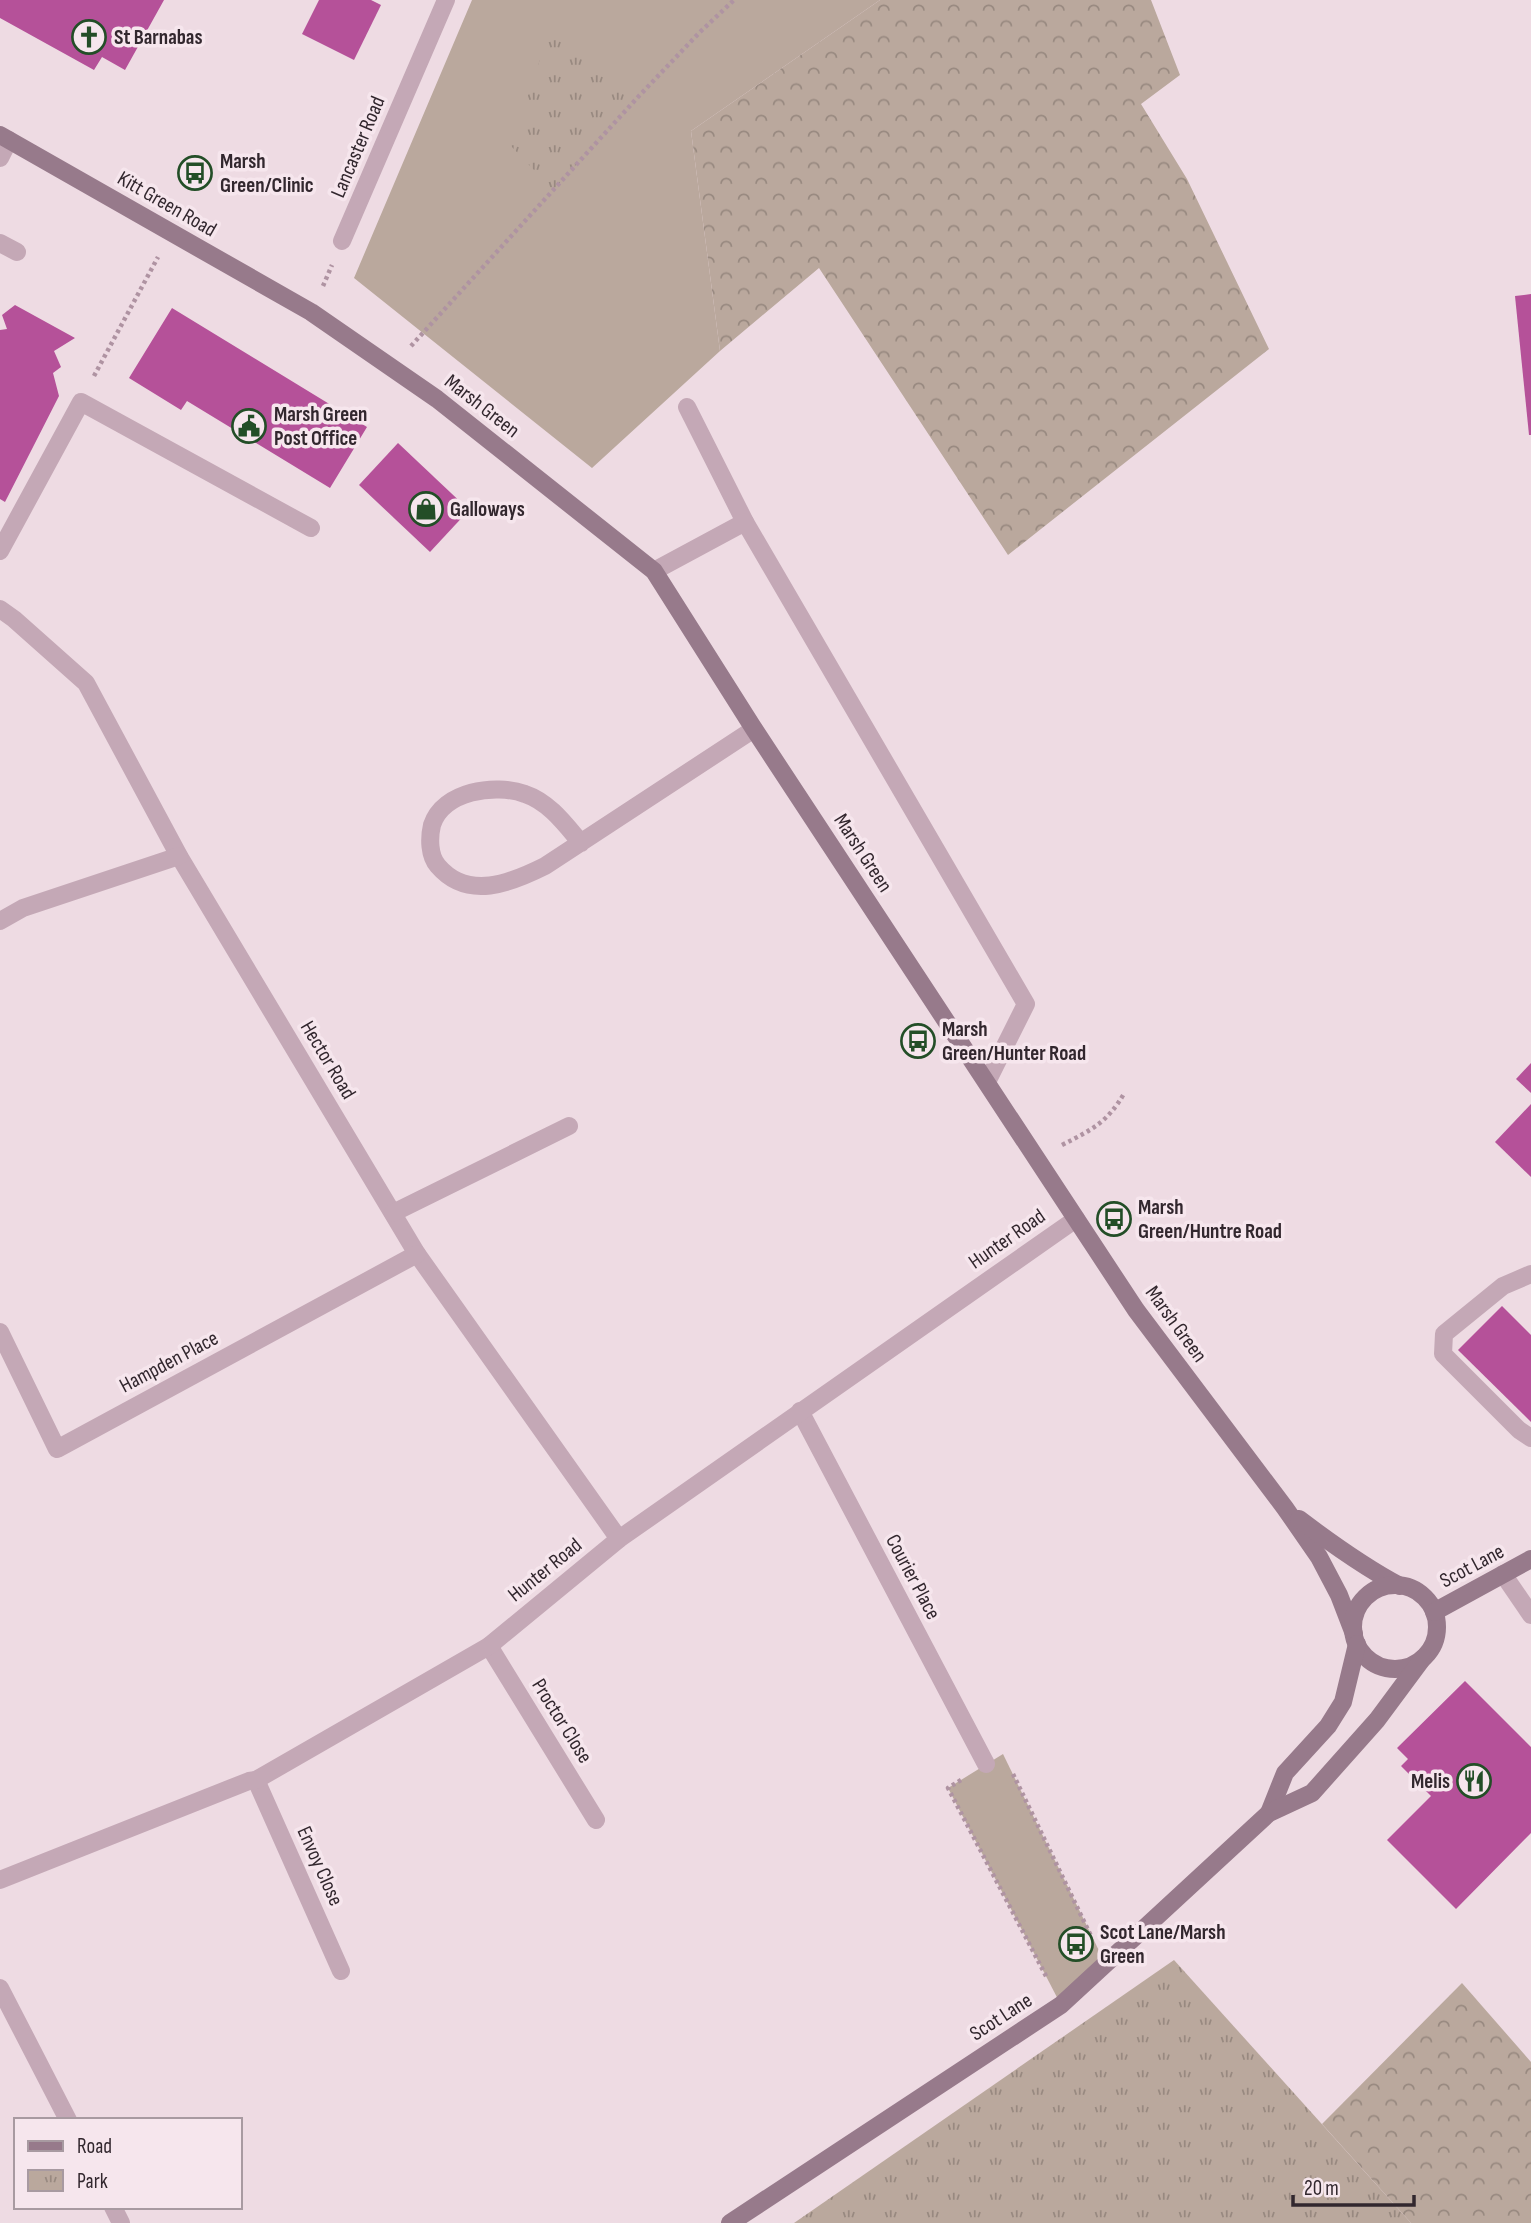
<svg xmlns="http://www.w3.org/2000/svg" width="1531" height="2223" viewBox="0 0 1531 2223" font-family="'Sofia Sans Condensed',sans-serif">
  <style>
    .green { fill: #baa89d }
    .forest { fill: url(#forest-crowns) }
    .park { fill: url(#park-tufts) }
    .building { fill: #b55199 }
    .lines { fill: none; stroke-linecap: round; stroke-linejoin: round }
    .path { stroke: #af93a2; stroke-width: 4.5; stroke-dasharray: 3.5 3.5; stroke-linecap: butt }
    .lane { stroke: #c4a8b6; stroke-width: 18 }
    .street { stroke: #c4a8b6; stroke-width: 18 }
    .secondary { stroke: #977a8b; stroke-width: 18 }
    .labels { text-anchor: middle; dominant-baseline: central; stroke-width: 7; stroke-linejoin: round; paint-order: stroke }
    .poi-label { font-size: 21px; font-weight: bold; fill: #32272e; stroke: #f6e6ed; text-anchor: start }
    .street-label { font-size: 21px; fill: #32272e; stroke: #f6e6ed }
  </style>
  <defs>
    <pattern id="forest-crowns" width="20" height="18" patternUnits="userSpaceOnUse" patternTransform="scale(1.75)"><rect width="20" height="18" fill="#baa89d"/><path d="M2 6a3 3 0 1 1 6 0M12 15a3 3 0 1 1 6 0" fill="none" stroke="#988980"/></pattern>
    <pattern id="park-tufts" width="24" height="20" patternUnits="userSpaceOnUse" patternTransform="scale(1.75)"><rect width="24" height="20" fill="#baa89d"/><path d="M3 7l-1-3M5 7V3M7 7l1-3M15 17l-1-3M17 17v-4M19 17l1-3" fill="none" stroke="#988980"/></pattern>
  </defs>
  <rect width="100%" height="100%" fill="#eedbe3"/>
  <g class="green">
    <path d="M 472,0 L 880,0 L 691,131 L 720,351 L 592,468 L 354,278 Z"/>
    <path d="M 1003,1754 L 1106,1965 L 1061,2005 L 948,1788 Z"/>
  </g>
  <g class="forest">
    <path d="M 880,0 L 1151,0 L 1180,75 L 1141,104 L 1187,179 L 1269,349 L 1008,555 L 819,268 L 720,351 L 691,131 Z"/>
    <path d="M 1462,1983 L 1531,2062 L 1531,2223 L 1411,2223 L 1322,2124 Z"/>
  </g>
  <g class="park">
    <path d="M 550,30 L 638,97 L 553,190 L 511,146 Z"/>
    <path d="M 1174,1960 L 1411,2223 L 794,2223 Z"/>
  </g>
  <g class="building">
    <path d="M 0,0 L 164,0 L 125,70 L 102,57 L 94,70 L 0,18 Z"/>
    <path d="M 319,0 L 371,0 L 381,5 L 354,60 L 302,34 Z"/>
    <path d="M 1531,294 L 1531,435 L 1529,435 L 1515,296 Z"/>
    <path d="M 15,305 L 75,338 L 54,351 L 61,367 L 53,373 L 59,396 L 5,502 L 0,499 L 0,330 L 7,329 L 2,315 Z"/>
    <path d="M 172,308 L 367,427 L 330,488 L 187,401 L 181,410 L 129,378 Z"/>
    <path d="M 398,443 L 469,510 L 430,552 L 359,485 Z"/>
    <path d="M 1531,1063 L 1531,1093 L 1516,1079 Z"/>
    <path d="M 1531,1104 L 1531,1177 L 1495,1142 Z"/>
    <path d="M 1502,1306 L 1531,1335 L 1531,1422 L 1458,1350 Z"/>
    <path d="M 1465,1681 L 1531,1747 L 1531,1833 L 1456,1909 L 1387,1840 L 1431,1796 L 1401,1766 L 1408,1759 L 1397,1748 Z"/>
  </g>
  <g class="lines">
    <g class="path">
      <path d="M 323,286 L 332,265"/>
      <path d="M 411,346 L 638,97 L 699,33 L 734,0"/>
      <path d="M 94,376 L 158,257"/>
      <path d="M 1062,1145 C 1093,1129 1107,1123 1125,1092"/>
      <path d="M 1013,1774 L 1091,1936"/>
      <path d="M 961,1780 L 948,1788 L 1047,1978"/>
    </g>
    <g class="lane">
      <path d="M 0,243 L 17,252"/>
      <path d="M 0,551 L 81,402 L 311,528"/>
      <path d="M 581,843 C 565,824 549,802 525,794 C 495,783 443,791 432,825 C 429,838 429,856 438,866 C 468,901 511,883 545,866 L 754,729"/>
      <path d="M 1531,1274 L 1503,1286 L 1444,1334 L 1443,1354 L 1519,1430 L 1531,1438"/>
      <path d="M 1503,1574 L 1531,1615"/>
    </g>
    <g class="street">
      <path d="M 0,158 L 9,140"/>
      <path d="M 342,241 L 446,0"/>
      <path d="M 687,407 L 745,522"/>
      <path d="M 654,571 L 745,522 L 1026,1004 L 987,1082"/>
      <path d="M 0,609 L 14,619 L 86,683 L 179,856 L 417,1254 L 619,1539"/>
      <path d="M 0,921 L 23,908 L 179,856"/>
      <path d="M 393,1213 L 569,1126"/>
      <path d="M 0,1332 L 57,1449 L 417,1254"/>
      <path d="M 800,1411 L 986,1764"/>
      <path d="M 489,1646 L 596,1820"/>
      <path d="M 256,1780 L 341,1971"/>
      <path d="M 0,1880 L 249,1781 L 256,1780 L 489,1646 L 619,1539 L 1076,1219"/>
      <path d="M 0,1988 L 68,2120"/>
      <path d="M 113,2207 L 121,2223"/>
    </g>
    <g class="secondary">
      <path d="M 0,135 L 311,312 L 437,399 L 654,571 L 754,729 L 1136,1310 L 1285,1508 L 1319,1557 L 1339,1595 L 1354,1634"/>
      <path d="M 1299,1519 C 1332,1544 1364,1567 1400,1586"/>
      <circle cx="1395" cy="1627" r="42"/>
      <path d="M 1434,1612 L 1531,1559"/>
      <path d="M 1269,1813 L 1285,1773 L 1328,1726 L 1343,1702 L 1357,1644"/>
      <path d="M 730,2223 L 1061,2005 L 1269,1813 L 1312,1793 L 1377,1720 L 1423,1658"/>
    </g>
  </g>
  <defs>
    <g id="church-ring" transform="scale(1.75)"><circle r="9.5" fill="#f6e6ed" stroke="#234e27" stroke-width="1.5"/><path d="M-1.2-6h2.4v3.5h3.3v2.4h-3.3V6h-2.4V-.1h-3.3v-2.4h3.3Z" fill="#234e27"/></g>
    <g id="bus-ring" transform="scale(1.75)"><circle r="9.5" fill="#f6e6ed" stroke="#234e27" stroke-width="1.5"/><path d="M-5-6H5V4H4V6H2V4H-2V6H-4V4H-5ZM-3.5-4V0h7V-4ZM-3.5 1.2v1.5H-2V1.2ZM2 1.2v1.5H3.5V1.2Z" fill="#234e27"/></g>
    <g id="civic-ring" transform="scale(1.75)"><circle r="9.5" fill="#f6e6ed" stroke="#234e27" stroke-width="1.5"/><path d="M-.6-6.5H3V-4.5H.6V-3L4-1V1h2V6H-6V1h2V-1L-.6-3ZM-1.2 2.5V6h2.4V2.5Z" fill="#234e27"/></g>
    <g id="shop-ring" transform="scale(1.75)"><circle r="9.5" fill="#f6e6ed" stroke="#234e27" stroke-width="1.5"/><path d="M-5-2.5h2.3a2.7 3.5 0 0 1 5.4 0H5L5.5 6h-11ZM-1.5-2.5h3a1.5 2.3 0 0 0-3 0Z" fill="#234e27"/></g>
    <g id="restaurant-ring" transform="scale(1.75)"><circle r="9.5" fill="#f6e6ed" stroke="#234e27" stroke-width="1.5"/><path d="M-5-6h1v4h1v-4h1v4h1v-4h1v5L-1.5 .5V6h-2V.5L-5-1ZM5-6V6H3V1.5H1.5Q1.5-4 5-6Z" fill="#234e27"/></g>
  </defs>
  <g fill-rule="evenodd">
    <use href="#church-ring" x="89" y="37"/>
    <use href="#bus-ring" x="195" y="173"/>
    <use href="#civic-ring" x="249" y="426"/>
    <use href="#shop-ring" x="426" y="509"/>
    <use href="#bus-ring" x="918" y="1041"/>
    <use href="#bus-ring" x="1114" y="1219"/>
    <use href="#restaurant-ring" x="1474" y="1781"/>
    <use href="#bus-ring" x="1076" y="1944"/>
  </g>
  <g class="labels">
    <g class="poi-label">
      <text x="114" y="37">St Barnabas</text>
      <text x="220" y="161">Marsh<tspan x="220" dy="24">Green/Clinic</tspan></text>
      <text x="274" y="414">Marsh Green<tspan x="274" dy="24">Post Office</tspan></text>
      <text x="450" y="509">Galloways</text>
      <text x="942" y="1029">Marsh<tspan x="942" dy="24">Green/Hunter Road</tspan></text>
      <text x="1138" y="1207">Marsh<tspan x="1138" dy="24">Green/Huntre Road</tspan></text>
      <text x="1450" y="1781" text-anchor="end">Melis</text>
      <text x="1100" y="1932">Scot Lane/Marsh<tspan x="1100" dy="24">Green</tspan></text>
    </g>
    <g class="street-label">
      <text transform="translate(358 147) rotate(-67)">Lancaster Road</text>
      <text transform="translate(167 204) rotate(30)">Kitt Green Road</text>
      <text transform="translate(482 406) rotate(38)">Marsh Green</text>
      <text transform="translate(863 853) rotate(57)">Marsh Green</text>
      <text transform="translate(328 1060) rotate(59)">Hector Road</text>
      <text transform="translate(1007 1239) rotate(-35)">Hunter Road</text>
      <text transform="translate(1176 1324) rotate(54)">Marsh Green</text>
      <text transform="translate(169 1362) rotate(-28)">Hampden Place</text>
      <text transform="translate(1472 1566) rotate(-28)">Scot Lane</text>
      <text transform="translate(545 1570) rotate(-39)">Hunter Road</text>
      <text transform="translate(913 1577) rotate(62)">Courier Place</text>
      <text transform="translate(562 1721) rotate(58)">Proctor Close</text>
      <text transform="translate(320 1866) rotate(66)">Envoy Close</text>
      <text transform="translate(1001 2017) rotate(-33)">Scot Lane</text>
    </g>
  </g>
  <rect x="14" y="2118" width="228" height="91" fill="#f6e6ed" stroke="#a89aa1" stroke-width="2"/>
  <rect x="28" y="2141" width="35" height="10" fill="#977a8b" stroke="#a89aa1" stroke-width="2"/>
  <text x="77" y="2153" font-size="21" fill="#32272e">Road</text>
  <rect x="28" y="2170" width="35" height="21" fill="url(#park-tufts)" stroke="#a89aa1" stroke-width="2"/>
  <text x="77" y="2188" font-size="21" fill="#32272e">Park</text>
  <path d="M1293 2195v10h121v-10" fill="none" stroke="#32272e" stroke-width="3.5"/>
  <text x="1304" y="2195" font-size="21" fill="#32272e" stroke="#f6e6ed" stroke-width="5" paint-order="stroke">20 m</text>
</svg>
